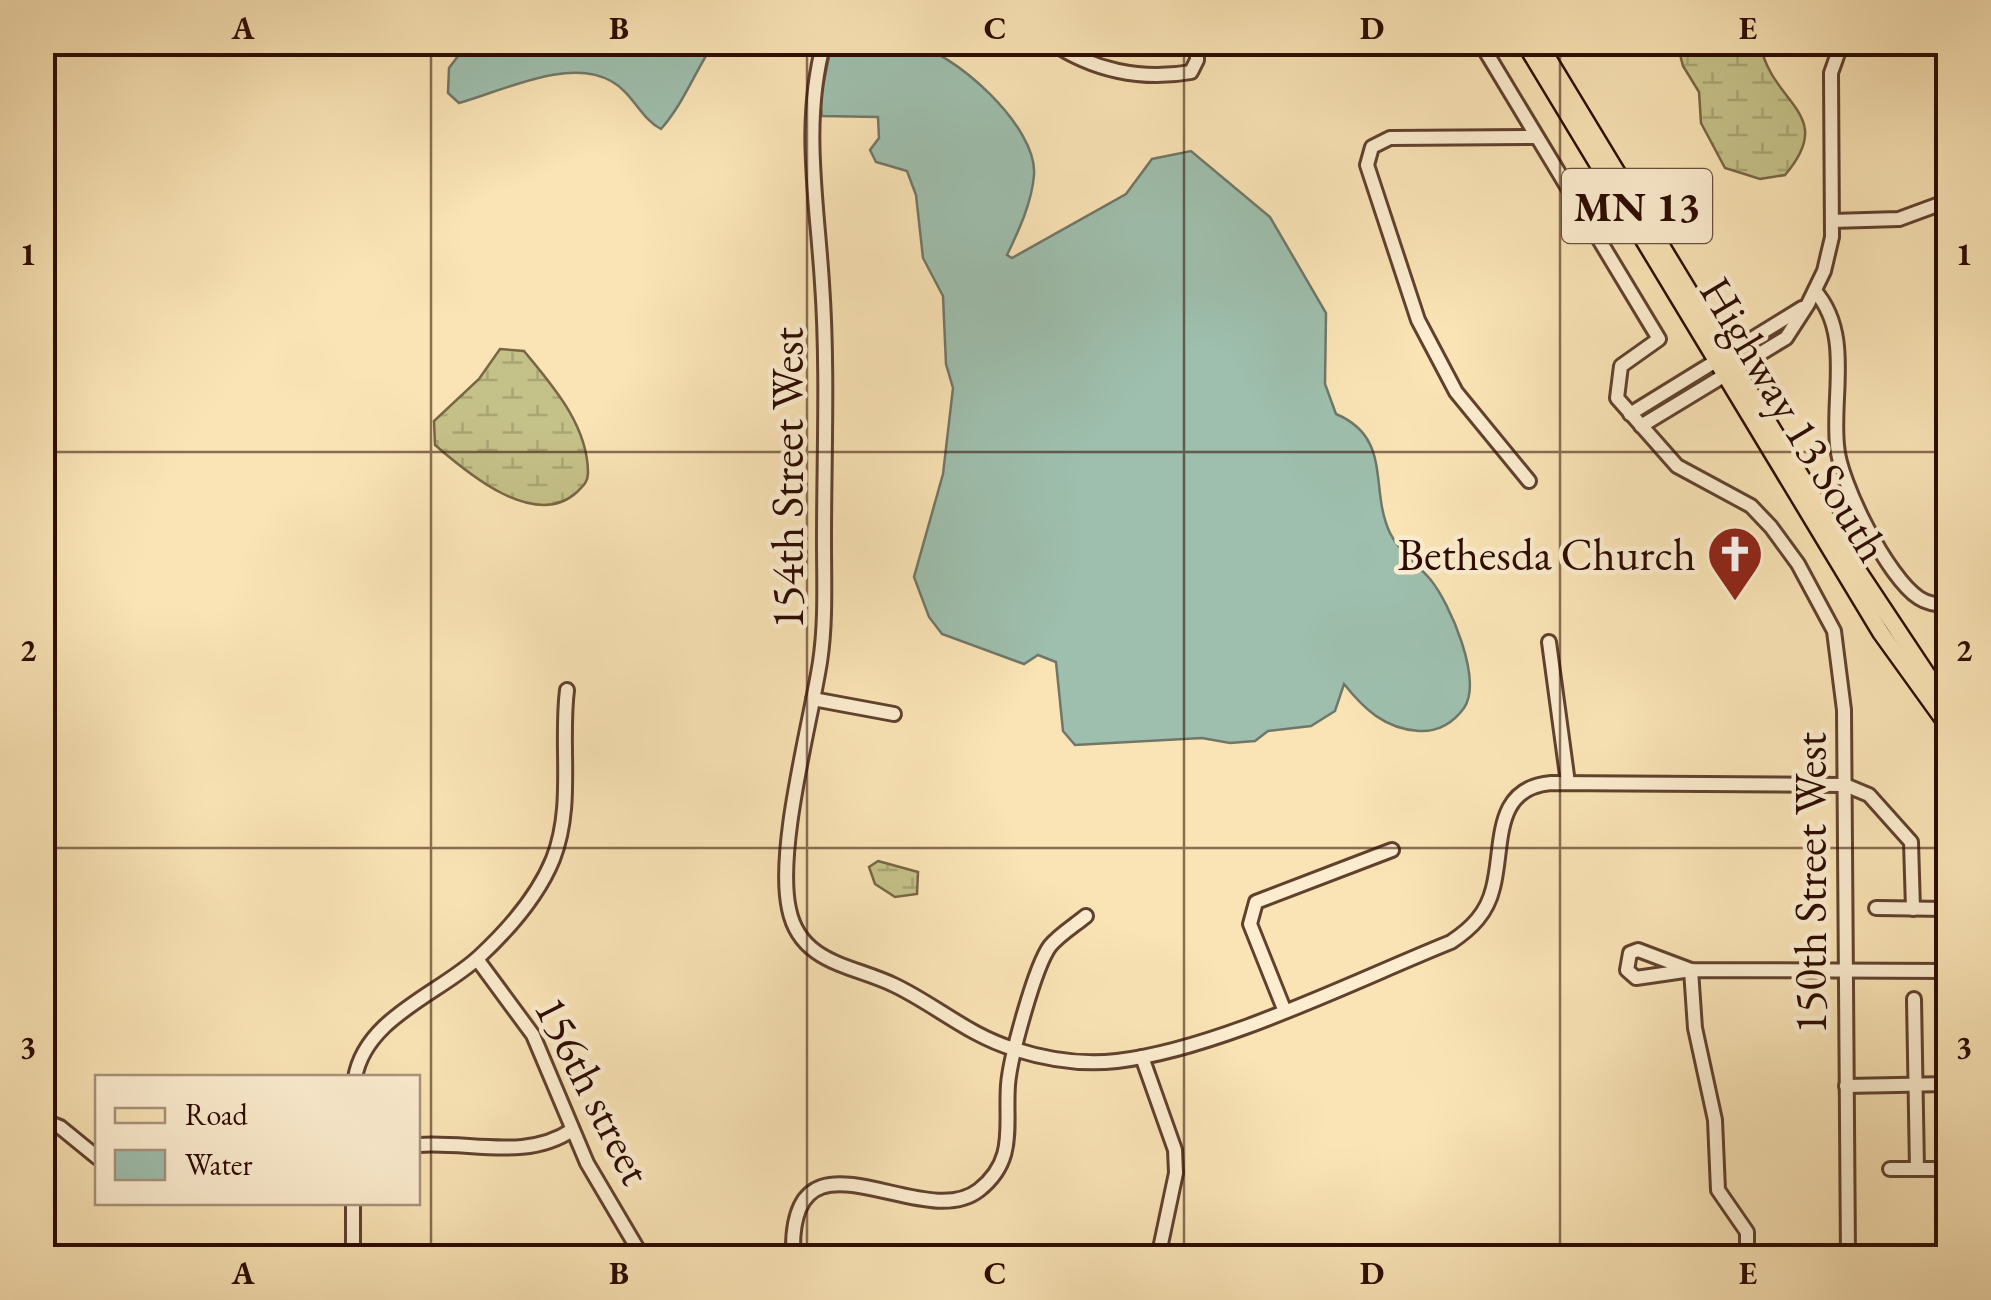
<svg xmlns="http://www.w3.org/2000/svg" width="1991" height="1300" viewBox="0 0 1991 1300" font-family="'EB Garamond',serif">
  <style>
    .wetland { fill: url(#wetland-marsh); stroke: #786644; stroke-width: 2.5 }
    .water { fill: #9ebfae; stroke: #707768; stroke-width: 2.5 }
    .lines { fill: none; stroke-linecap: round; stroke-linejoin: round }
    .minor-casing { stroke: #60412e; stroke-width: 18 }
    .major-casing { stroke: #2c0b00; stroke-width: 20 }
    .minor { stroke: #fcedd0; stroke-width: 12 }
    .major { stroke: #fae4b6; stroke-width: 15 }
    .grid { fill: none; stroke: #2c0b00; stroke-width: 2.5; stroke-opacity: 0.55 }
    .labels { text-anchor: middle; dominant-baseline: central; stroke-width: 9; stroke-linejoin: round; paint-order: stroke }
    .shield { fill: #fcedd0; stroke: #6a4f3e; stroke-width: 2.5 }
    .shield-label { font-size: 42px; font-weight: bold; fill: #2c0b00 }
    .street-label { font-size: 45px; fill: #2c0b00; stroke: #fcedd0 }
    .poi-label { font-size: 45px; fill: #2c0b00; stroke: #fcedd0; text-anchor: end }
    .neatline { fill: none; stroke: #2c0b00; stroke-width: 4 }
    .grid-label { font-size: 32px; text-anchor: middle; font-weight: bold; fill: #2c0b00 }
  </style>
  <defs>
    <pattern id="wetland-marsh" width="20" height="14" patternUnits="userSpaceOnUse" patternTransform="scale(2.5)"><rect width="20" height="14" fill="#c5c289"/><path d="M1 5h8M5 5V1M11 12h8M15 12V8" fill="none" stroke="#a9a574"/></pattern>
  </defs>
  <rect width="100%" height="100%" fill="#fae4b6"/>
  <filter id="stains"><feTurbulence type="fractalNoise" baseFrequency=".002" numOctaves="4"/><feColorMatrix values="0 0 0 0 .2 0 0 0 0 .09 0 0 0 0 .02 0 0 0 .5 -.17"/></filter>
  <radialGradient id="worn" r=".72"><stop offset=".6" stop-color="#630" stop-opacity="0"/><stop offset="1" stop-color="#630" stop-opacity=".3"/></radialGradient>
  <g class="wetland">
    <path d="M 1677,43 L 1760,43 C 1771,105 1838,113 1785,175 L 1760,179 L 1725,168 L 1701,123 L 1699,92 L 1683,66 Z"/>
    <path d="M 500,349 L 524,351 C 552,385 588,425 588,473 C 588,482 583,486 577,492 C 535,531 466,472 435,445 L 434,421 L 479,379 Z"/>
    <path d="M 878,861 L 918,872 L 917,894 L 895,897 L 875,884 L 869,867 Z"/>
  </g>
  <g class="water">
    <path d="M 468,43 L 468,42 L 714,43 C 695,71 684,103 661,129 C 640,118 633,93 611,81 C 570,57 502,91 459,103 L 448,93 L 449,68 Z"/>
    <path d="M 832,43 C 856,43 885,38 909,43 C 953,50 1038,127 1034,175 C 1032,202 1019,230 1007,255 L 1012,258 L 1126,194 L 1152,159 L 1191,151 L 1270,217 L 1326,313 L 1325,384 L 1336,414 C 1393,438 1369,489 1390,533 C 1399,552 1417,564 1430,579 C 1450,603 1483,680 1464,708 C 1453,723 1439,732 1419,731 C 1385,729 1364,709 1344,684 L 1335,711 L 1311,726 L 1268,731 L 1255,741 L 1230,743 L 1202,738 L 1075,745 L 1063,731 L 1056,662 L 1038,655 L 1024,664 L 942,634 L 929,617 L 914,577 L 943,474 L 953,388 L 946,364 L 943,296 L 923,258 L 916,195 L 907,171 L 876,162 L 870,150 L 879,138 L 878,117 L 822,116 L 820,100 Z"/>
  </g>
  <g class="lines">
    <g class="minor-casing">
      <g id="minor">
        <path d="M 824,42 C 802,123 817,201 822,283 C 828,368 824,455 824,541 C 824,581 826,622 820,662 C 810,726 776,849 789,909 C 800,964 853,965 894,985 C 936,1005 968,1035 1014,1049 C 1048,1060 1082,1065 1117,1061 C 1219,1049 1354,981 1451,942 C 1472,928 1487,913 1493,888 C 1504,846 1492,788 1551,783 L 1845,785 L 1869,795 L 1911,842 L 1913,909"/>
        <path d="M 1051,42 C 1092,70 1141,81 1191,72 L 1197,60 L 1197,42"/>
        <path d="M 1480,42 L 1659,339 L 1621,366 L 1617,398 L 1677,466 L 1751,506 L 1771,527 L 1798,564 L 1834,631 L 1844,710 L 1848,1258"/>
        <path d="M 1832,221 L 1899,219 L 1948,201"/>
        <path d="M 1815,291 C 1852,334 1832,393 1837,445 C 1839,482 1888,578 1919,598 C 1928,604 1938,605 1948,605"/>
        <path d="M 1630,414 L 1802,308"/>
        <path d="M 1641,426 L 1786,338 L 1808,304 L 1824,271 L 1832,237 L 1831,73 L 1842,42"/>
        <path d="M 1529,481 L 1456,392 L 1418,320 L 1367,165 L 1372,147 L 1390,138 L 1536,137"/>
        <path d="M 1549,642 L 1568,783"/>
        <path d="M 813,699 L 894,714"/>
        <path d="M 1876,908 L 1948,909"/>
        <path d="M 477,959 L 533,1035 L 587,1163 L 643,1258"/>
        <path d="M 1691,970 L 1638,950 L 1630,953 L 1627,970 L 1636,978 L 1691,970 L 1948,971"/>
        <path d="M 1691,970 L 1695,1028 L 1715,1120 L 1718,1190 L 1747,1232 L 1747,1258"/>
        <path d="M 1914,999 L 1917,1169"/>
        <path d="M 1284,1009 L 1250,924 L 1256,902 L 1392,850"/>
        <path d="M 1142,1057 L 1175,1150 L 1176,1173 L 1158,1258"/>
        <path d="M 355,1078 C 365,1018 439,994 479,957 C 508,930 538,896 553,859 C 574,806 560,746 567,690"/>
        <path d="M 1846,1086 L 1948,1084"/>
        <path d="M 42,1120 L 60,1127 L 98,1158"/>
        <path d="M 418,1145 C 470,1141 526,1161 572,1130"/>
        <path d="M 1890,1169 L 1948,1169"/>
        <path d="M 353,1202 L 353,1258"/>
        <path d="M 793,1251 C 791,1116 922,1235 979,1190 C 1017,1160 1005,1126 1008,1085 C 1010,1058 1035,966 1050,946 C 1059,935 1075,925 1086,916"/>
      </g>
    </g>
    <g class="major-casing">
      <g id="major">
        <path d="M 1524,42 L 1881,633 L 1948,726"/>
        <path d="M 1538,42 L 1859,572 L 1948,706"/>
      </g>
    </g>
    <use href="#minor" class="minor"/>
    <use href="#major" class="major"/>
  </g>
  <path class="grid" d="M 431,42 L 431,1258M 807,42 L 807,1258M 1184,42 L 1184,1258M 1560,42 L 1560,1258M 42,452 L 1948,452M 42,848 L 1948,848"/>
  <defs>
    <g id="church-pin" transform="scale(2.875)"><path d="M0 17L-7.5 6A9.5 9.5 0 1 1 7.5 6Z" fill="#8f2418" stroke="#fcedd0"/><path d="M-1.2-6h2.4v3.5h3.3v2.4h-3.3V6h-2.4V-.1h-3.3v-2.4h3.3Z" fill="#fff"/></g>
  </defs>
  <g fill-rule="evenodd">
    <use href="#church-pin" x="1735" y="554"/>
  </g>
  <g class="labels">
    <rect class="shield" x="1562" y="169" width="150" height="74" rx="8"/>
    <g class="shield-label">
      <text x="1637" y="206">MN 13</text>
    </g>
    <g class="street-label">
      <text transform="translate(1795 419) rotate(59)">Highway 13 South</text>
      <text transform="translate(787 478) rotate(-90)">154th Street West</text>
      <text transform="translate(1810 883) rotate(-90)">150th Street West</text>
      <text transform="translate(594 1090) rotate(63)">156th street</text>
    </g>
    <g class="poi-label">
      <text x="1696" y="554">Bethesda Church</text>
    </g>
  </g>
  <rect width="1991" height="1300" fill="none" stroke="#fae4b6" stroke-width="110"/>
  <rect x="95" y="1075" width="325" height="130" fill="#fcedd0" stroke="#a9937d" stroke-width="2.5"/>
  <rect x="115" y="1108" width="50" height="15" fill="#fae4b6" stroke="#a9937d" stroke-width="2.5"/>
  <text x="185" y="1125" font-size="30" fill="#2c0b00">Road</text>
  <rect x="115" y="1150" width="50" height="30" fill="#9ebfae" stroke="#a9937d" stroke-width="2.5"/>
  <text x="185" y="1175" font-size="30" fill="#2c0b00">Water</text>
  <rect x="55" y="55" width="1881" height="1190" class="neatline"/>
  <g class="grid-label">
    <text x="243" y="39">A</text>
    <text x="619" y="39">B</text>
    <text x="995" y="39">C</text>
    <text x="1372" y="39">D</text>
    <text x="1748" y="39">E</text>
    <text x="28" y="265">1</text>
    <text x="1964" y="265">1</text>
    <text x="28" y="661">2</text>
    <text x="1964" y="661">2</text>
    <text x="28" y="1058">3</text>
    <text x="1964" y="1058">3</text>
    <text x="243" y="1284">A</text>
    <text x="619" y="1284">B</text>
    <text x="995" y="1284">C</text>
    <text x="1372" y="1284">D</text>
    <text x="1748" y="1284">E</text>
  </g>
  <rect width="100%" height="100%" filter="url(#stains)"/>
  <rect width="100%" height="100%" fill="url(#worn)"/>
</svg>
